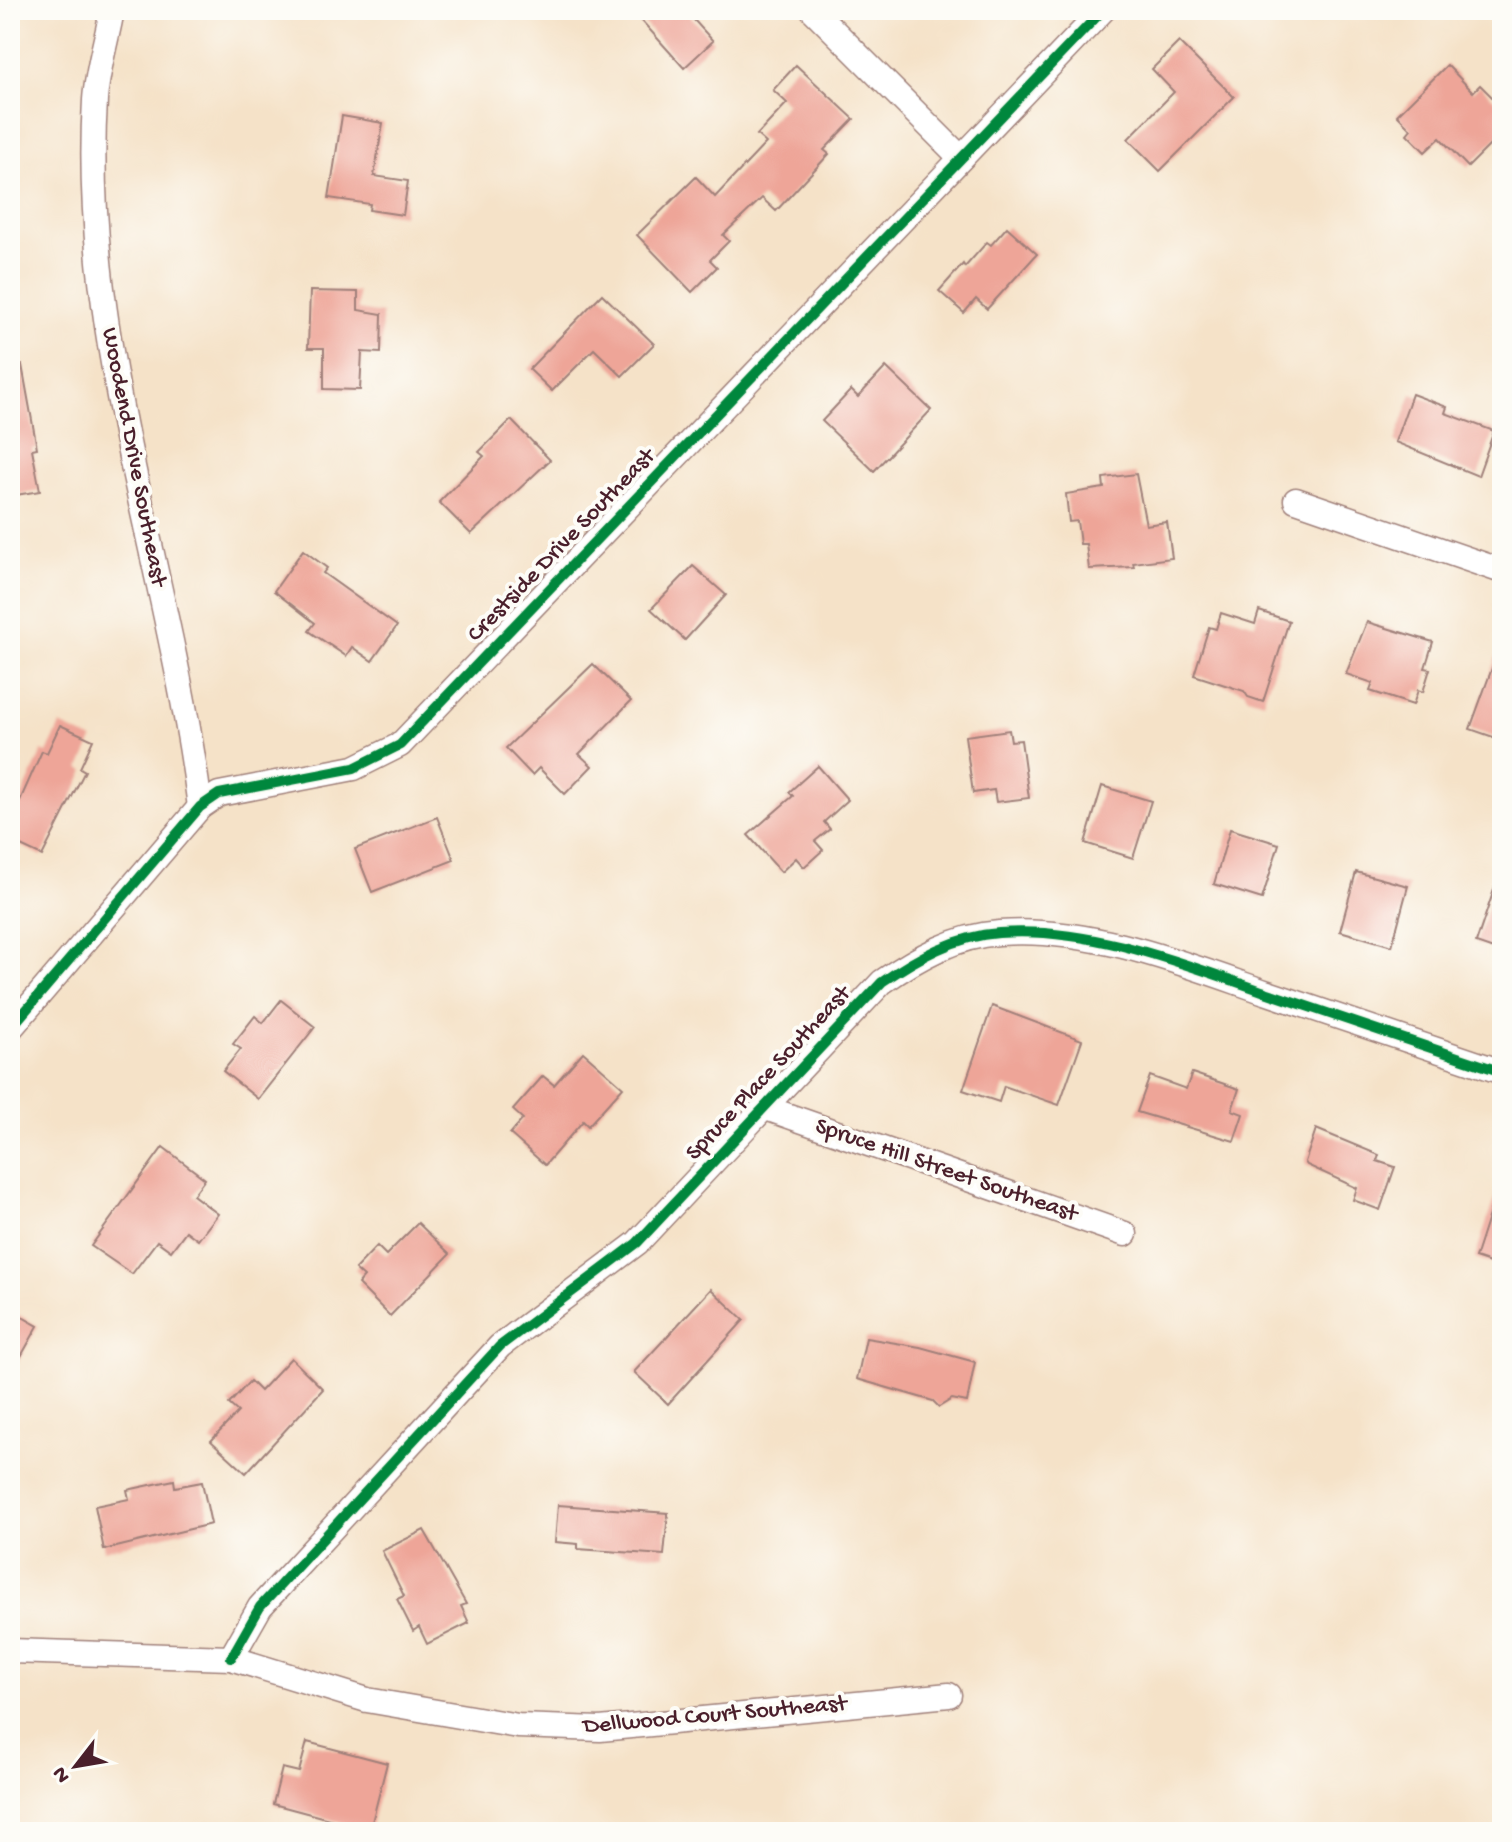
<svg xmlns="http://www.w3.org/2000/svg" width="1512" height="1842" viewBox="0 0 1512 1842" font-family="'Gochi Hand',sans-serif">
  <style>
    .building { fill: #eea598 }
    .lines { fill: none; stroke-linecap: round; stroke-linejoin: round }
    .minor-casing { stroke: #a0807a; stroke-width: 27 }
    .minor { stroke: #fff; stroke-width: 24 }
    .cycleway-casing { stroke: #fdfcf7; stroke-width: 15 }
    .cycleway { stroke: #00873e; stroke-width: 10 }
    .labels { text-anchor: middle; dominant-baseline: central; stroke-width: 8; stroke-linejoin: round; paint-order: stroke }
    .street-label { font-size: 24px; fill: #4a1f2b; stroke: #fdfcf7 }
  </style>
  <rect width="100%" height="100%" fill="#fdfcf7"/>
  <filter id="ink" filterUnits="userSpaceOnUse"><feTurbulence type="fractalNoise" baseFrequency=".0125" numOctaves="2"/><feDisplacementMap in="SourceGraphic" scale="16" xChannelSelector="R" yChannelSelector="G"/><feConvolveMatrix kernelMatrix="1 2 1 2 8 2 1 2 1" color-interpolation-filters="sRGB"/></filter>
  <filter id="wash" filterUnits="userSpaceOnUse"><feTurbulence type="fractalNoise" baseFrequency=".006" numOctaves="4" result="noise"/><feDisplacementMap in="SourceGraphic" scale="32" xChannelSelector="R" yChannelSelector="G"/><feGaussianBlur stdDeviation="1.8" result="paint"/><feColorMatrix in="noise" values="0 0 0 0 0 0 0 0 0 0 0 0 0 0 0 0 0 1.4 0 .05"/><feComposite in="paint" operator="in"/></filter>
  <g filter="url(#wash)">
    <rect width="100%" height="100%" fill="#f5e2c8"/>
    <g id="blocks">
      <g class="building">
        <path d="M 632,10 L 685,10 L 713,41 L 684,68 Z"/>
        <path d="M 1179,42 L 1234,97 L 1160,171 L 1128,139 L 1174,92 L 1152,69 Z"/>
        <path d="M 796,65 L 854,119 L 824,150 L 829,154 L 776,211 L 762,198 L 723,235 L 729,241 L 710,260 L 717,267 L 692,292 L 637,235 L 696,177 L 715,197 L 766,143 L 757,135 L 787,103 L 773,90 Z"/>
        <path d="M 1447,65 L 1473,92 L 1480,85 L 1502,107 L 1502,133 L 1468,167 L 1440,138 L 1425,152 L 1407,134 L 1411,129 L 1397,115 Z"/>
        <path d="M 342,116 L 383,123 L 374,176 L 408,181 L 403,215 L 369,210 L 370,204 L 329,198 Z"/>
        <path d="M 1007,227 L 1037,254 L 987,309 L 976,299 L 964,313 L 939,291 L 963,264 L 965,267 L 987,242 L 991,245 Z"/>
        <path d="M 310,291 L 358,292 L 358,310 L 382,314 L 381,353 L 362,352 L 360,390 L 324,389 L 324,348 L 308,348 Z"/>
        <path d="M 602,294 L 654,344 L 622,376 L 594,349 L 552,391 L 529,369 Z"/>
        <path d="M 22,365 L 37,448 L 32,449 L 40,491 L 10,496 L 10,366 Z"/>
        <path d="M 886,367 L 931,410 L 874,471 L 822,421 L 851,390 L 858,397 Z"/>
        <path d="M 1412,394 L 1447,407 L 1445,413 L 1494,431 L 1478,476 L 1395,442 Z"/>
        <path d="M 511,420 L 550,460 L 471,534 L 439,502 L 484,456 L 479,452 Z"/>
        <path d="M 1136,474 L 1146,525 L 1167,522 L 1172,558 L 1133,563 L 1134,567 L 1089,569 L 1086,544 L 1080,544 L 1077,521 L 1069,522 L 1066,494 L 1104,488 L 1103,478 Z"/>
        <path d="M 303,550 L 327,568 L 323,573 L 397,626 L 372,661 L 352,647 L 346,656 L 309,631 L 315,623 L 274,591 Z"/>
        <path d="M 693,566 L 726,595 L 685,640 L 651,609 Z"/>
        <path d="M 1259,611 L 1289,621 L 1263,702 L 1248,697 L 1244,691 L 1194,675 L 1209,627 L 1216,629 L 1221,613 L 1255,624 Z"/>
        <path d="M 1367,622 L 1433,642 L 1425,668 L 1430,669 L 1423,692 L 1418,690 L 1413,705 L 1370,691 L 1373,683 L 1346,674 Z"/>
        <path d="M 1499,649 L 1502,649 L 1502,740 L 1470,729 Z"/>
        <path d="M 593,664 L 631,701 L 579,754 L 592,766 L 565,794 L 539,768 L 532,775 L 506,748 Z"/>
        <path d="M 60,725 L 93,740 L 80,768 L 85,771 L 42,856 L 10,841 L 10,823 L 42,751 L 47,753 Z"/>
        <path d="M 1009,730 L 1011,741 L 1021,740 L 1029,798 L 996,802 L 994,790 L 973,793 L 965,736 Z"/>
        <path d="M 818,766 L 848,800 L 824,822 L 830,829 L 815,841 L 823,850 L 804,867 L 796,858 L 781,872 L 748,835 L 793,796 L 789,792 Z"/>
        <path d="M 1102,786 L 1151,801 L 1133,858 L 1085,843 Z"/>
        <path d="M 437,817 L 454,860 L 372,892 L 355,849 Z"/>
        <path d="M 1230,829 L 1279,844 L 1262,899 L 1214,884 Z"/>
        <path d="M 1356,872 L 1408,886 L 1392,946 L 1340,931 Z"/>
        <path d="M 1498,878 L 1502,879 L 1502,952 L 1476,943 Z"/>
        <path d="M 281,1000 L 315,1027 L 258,1099 L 223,1071 L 241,1049 L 233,1044 L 255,1016 L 263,1023 Z"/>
        <path d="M 992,1006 L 1082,1040 L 1059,1105 L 1004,1086 L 999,1102 L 963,1090 Z"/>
        <path d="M 583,1052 L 623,1087 L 588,1126 L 583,1121 L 545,1165 L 510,1134 L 523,1119 L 513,1110 L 543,1076 L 554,1085 Z"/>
        <path d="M 1192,1073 L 1239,1089 L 1232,1110 L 1243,1114 L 1234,1141 L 1137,1112 L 1150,1076 L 1186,1089 Z"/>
        <path d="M 1316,1129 L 1379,1155 L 1377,1161 L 1395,1167 L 1380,1210 L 1353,1200 L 1357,1188 L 1307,1165 L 1305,1162 Z"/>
        <path d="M 163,1147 L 205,1179 L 193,1195 L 218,1214 L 198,1240 L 186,1231 L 171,1251 L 157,1241 L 132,1274 L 91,1246 Z"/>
        <path d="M 1497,1190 L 1502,1191 L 1502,1267 L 1475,1258 Z"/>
        <path d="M 418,1223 L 450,1254 L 390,1316 L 358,1284 L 364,1277 L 355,1269 L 377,1246 L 386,1255 Z"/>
        <path d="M 711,1289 L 744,1320 L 668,1404 L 634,1372 Z"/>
        <path d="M 10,1310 L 38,1326 L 10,1376 Z"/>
        <path d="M 866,1338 L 920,1347 L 975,1362 L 967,1402 L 952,1399 L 939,1407 L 933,1401 L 857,1379 Z"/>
        <path d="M 291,1358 L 323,1389 L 246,1473 L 211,1441 L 238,1412 L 229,1404 L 250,1381 L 260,1391 Z"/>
        <path d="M 174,1480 L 175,1487 L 202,1482 L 211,1524 L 104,1550 L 95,1506 L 129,1499 L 127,1490 Z"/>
        <path d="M 558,1505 L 668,1513 L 664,1555 L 578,1549 L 578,1544 L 555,1542 Z"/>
        <path d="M 424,1530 L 466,1604 L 461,1606 L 469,1623 L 427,1644 L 419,1627 L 413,1631 L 397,1599 L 404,1596 L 382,1551 Z"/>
        <path d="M 307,1742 L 387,1763 L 370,1830 L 273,1804 L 282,1768 L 299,1772 Z"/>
      </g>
    </g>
  </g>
  <g filter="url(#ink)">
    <use href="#blocks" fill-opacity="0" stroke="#a0807a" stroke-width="2"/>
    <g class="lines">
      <g class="minor-casing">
        <g id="minor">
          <path d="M 112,10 C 107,39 97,70 95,100 C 80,342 170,570 200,807"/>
          <path d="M 813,10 L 961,158"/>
          <path d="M 1296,500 L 1502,571"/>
          <path d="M 10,1029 L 200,807 L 219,794 L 354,768 L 400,745 L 1103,10"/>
          <path d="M 766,1108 L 1125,1234"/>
          <path d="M 10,1651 L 231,1658 L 367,1700 L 518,1726 L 600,1729 L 949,1695"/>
          <path d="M 231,1658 L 260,1607 L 500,1346 L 637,1243 L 882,982 C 917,958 955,936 999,933 C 1088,926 1182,963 1265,992 C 1344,1019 1423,1046 1502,1072"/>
        </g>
      </g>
      <use href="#minor" class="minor"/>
      <g class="cycleway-casing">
        <g id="cycleway">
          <path d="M 10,1029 L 200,807 L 219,794 L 354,768 L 400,745 L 1103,10"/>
          <path d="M 231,1658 L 260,1607 L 500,1346 L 637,1243 L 882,982 C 917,958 955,936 999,933 C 1088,926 1182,963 1265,992 C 1344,1019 1423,1046 1502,1072"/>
        </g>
      </g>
      <use href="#cycleway" class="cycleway"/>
    </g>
  </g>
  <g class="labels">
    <g class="street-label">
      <text transform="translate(133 457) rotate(79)">Woodend Drive Southeast</text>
      <text transform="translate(562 546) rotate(-46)">Crestside Drive Southeast</text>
      <text transform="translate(769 1074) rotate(-47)">Spruce Place Southeast</text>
      <text transform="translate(946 1171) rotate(19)">Spruce Hill Street Southeast</text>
      <text transform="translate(715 1716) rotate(-5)">Dellwood Court Southeast</text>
    </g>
  </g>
  <rect width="1512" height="1842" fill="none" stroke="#fdfcf7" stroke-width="40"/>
  <g transform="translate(76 1766) rotate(239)" stroke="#fdfcf7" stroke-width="6" paint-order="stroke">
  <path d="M0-6L14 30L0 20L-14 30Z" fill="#4a1f2b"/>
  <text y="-12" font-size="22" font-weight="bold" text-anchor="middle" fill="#4a1f2b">N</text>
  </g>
</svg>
